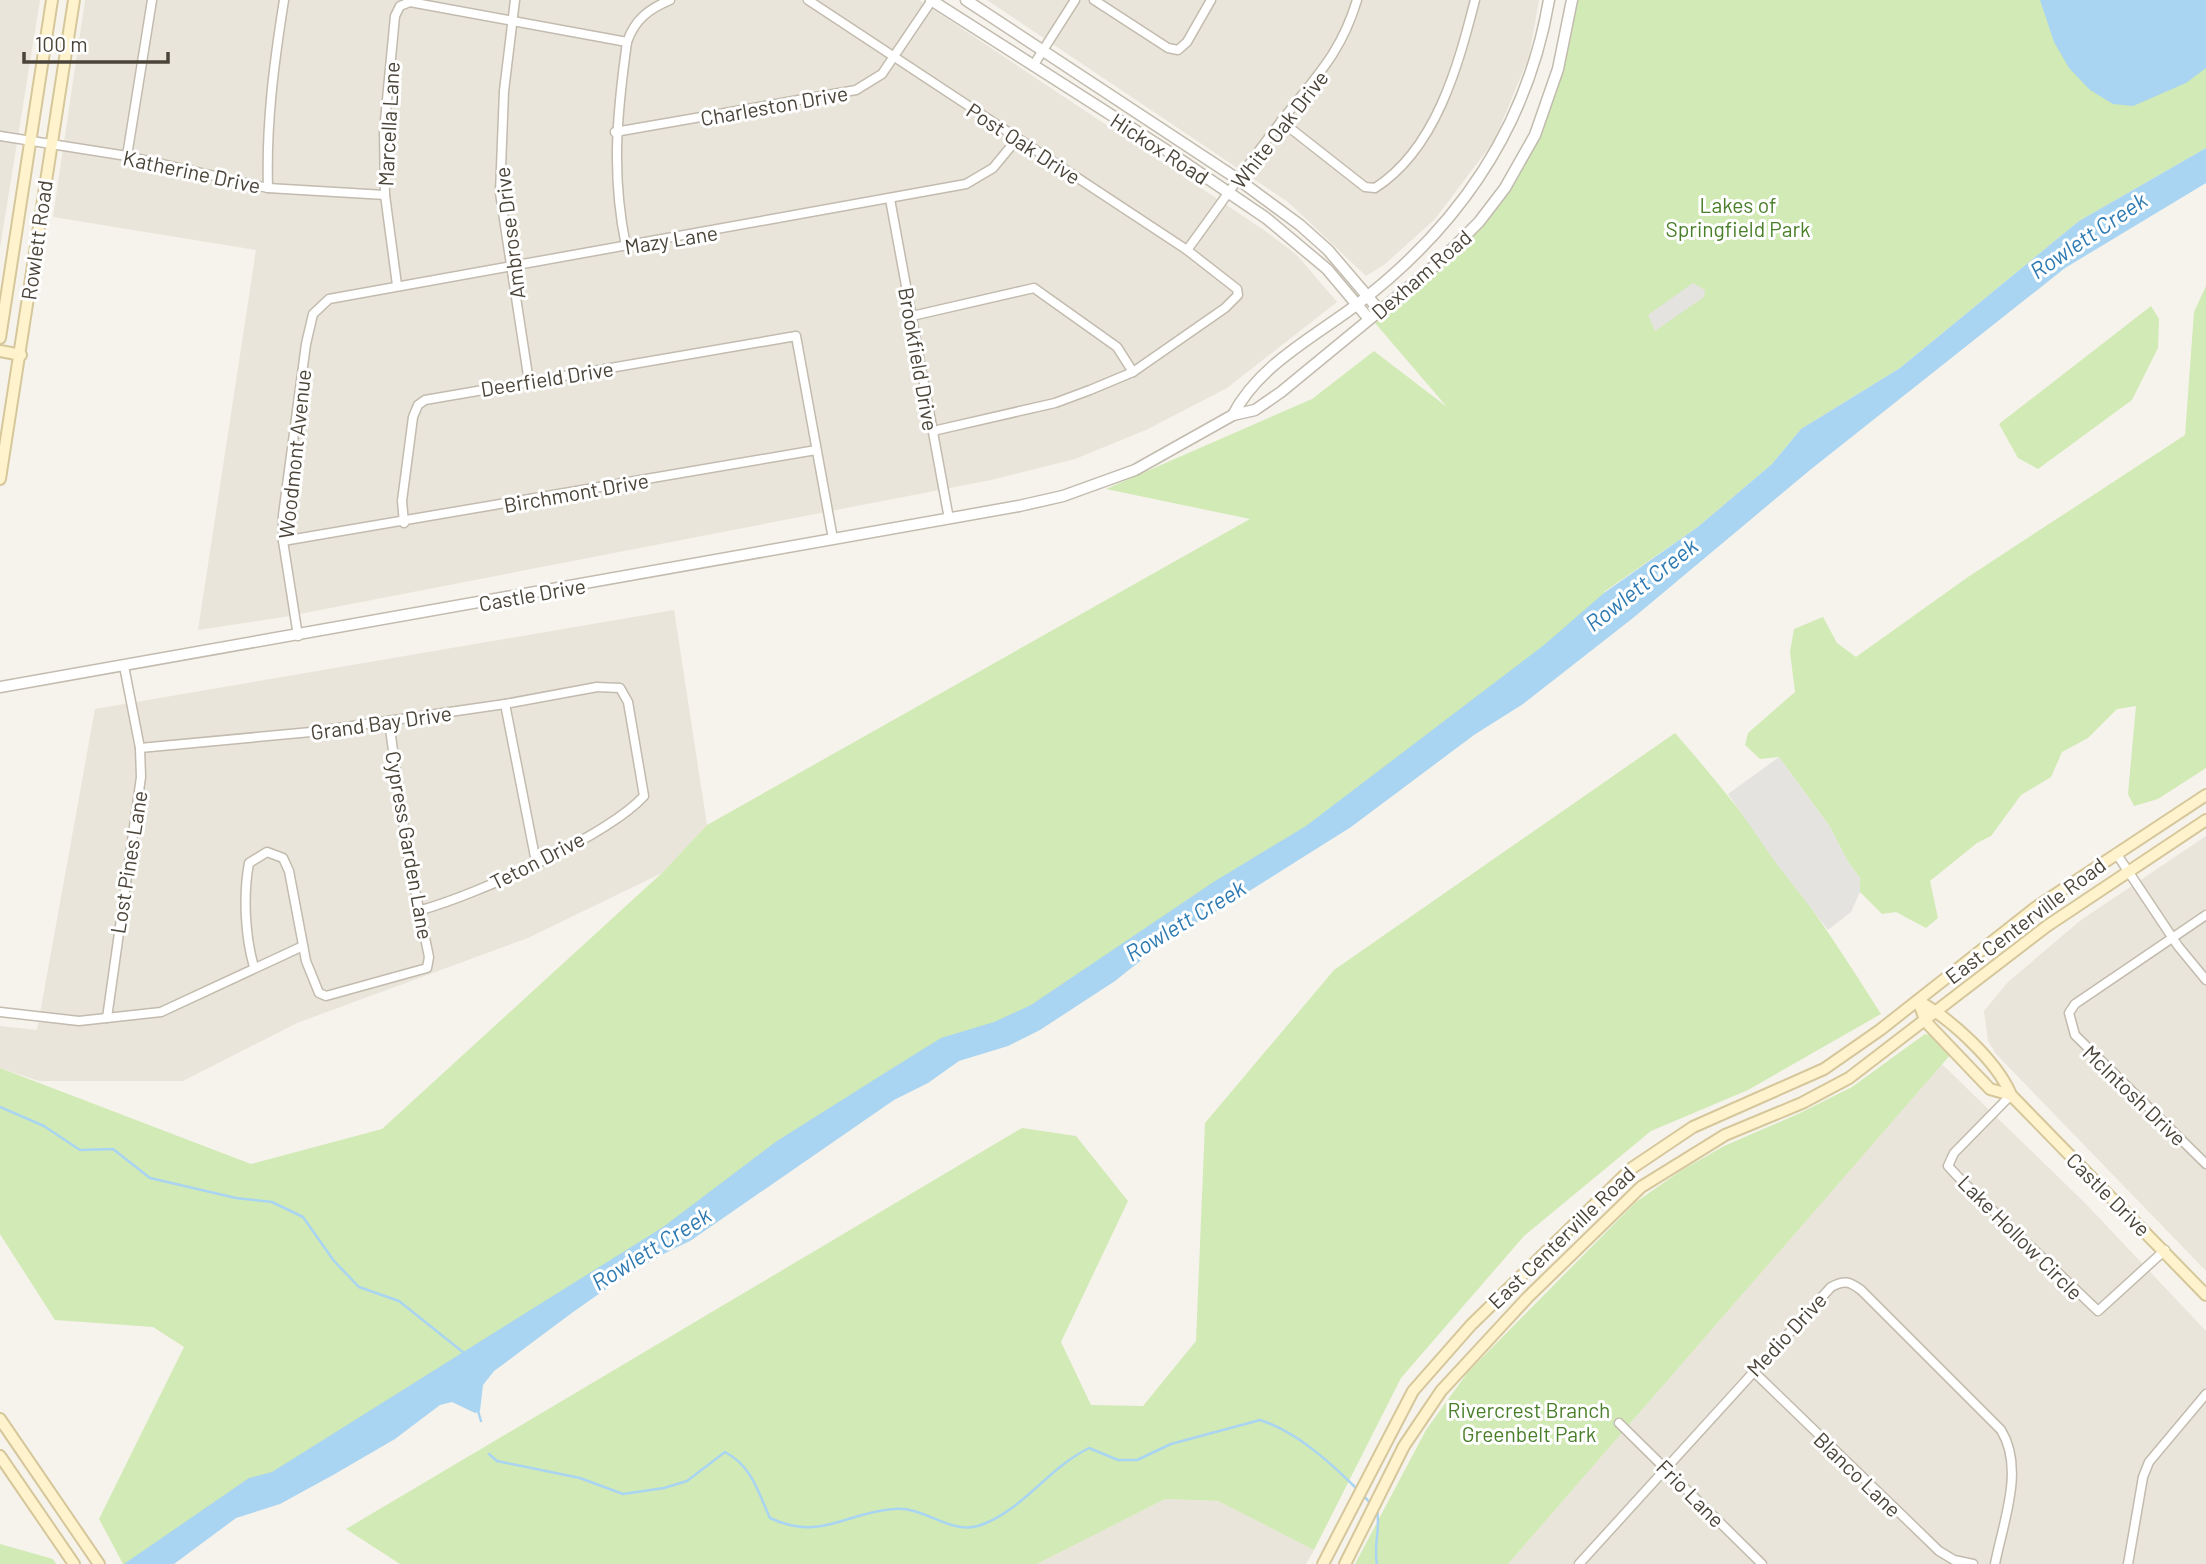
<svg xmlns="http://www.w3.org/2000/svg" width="2206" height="1564" viewBox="0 0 2206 1564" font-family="Barlow,sans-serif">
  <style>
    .residential { fill: #eae5da }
    .green { fill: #d2eab5 }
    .parking { fill: #e5e3e0 }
    .water { fill: #a9d4f2 }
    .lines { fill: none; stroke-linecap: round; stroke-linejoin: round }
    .stream { stroke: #a9d4f2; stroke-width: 2.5 }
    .minor-casing { stroke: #c2bbae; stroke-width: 11 }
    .tertiary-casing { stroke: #c2bbae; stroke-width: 13 }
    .secondary-casing { stroke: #d6c79b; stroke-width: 14 }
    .minor { stroke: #fff; stroke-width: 8 }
    .tertiary { stroke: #fff; stroke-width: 10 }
    .secondary { stroke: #fff3cd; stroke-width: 10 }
    .labels { text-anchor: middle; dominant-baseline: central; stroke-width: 6; stroke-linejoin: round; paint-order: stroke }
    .street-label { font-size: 21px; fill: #4b4439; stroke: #fff }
    .park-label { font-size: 21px; fill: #4a7f2a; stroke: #fff }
    .water-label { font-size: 23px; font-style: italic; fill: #2e7ab2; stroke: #fff }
  </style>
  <rect width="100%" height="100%" fill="#f6f3ec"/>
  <g class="residential">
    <path d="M 0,0 L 40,0 L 0,248 Z"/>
    <path d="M 85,0 L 919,0 L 1264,230 L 1297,255 L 1337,302 L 1227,388 L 1146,430 L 1075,459 L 991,480 L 284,617 L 198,630 L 256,250 L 53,217 Z"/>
    <path d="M 987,0 L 1539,0 L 1529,57 L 1494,141 L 1435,219 L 1384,265 L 1366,276 L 1288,202 Z"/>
    <path d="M 674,610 L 707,825 L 662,873 L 528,938 L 297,1023 L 183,1081 L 39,1081 L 0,1068 L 0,1026 L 37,1030 L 95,709 Z"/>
    <path d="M 2206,836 L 2206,1271 L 1996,1054 L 1988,1041 L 1984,1011 L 2008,982 L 2081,920 Z"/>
    <path d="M 1942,1064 L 2086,1204 L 2206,1331 L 2206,1564 L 1508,1564 Z"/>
    <path d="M 1165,1499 L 1218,1501 L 1314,1550 L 1306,1564 L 1037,1564 Z"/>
  </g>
  <g class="green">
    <path d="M 1577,0 L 2206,0 L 2206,148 L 2079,221 L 1900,368 L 1801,429 L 1772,464 L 1699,526 L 1604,592 L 1609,598 L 1223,903 L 936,1060 L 707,1218 L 139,1564 L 123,1564 L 99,1519 L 184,1347 L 153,1327 L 55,1320 L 0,1234 L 0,1068 L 251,1164 L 382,1129 L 662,873 L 707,825 L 1250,519 L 1106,489 L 1312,399 L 1374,351 L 1447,407 L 1375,323 C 1403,300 1431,279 1456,253 C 1524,182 1559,94 1577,0 Z"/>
    <path d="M 2206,286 L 2206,768 L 2158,799 L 2134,806 L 2128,794 L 2136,706 L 2117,709 L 2088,738 L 2062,752 L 2051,777 L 2021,795 L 1991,836 L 1977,843 L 1930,881 L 1938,918 L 1926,928 L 1896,912 L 1882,914 L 1860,892 L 1860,878 L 1848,862 L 1830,827 L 1779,757 L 1760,759 L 1745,745 L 1748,733 L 1795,692 L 1790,652 L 1794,629 L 1823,617 L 1837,643 L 1856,657 L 1968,577 L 2185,435 L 2194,312 Z"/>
    <path d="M 2151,306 L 2159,319 L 2158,348 L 2132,400 L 2038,469 L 2018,458 L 1999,424 Z"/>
    <path d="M 1675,733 C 1752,820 1819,915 1881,1014 L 1748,1090 L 1651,1131 L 1524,1236 L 1401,1378 L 1314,1550 L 1218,1501 L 1165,1499 L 1037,1564 L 400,1564 L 346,1529 L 1022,1128 L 1076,1136 L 1128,1201 L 1061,1342 L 1091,1405 L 1143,1406 L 1196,1341 L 1205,1123 L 1334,970 Z"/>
    <path d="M 1925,1034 L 1932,1036 L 1951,1054 L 1508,1564 L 1355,1564 L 1426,1430 L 1468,1372 L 1636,1202 L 1682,1170 L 1724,1146 L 1798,1114 L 1852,1087 Z"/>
    <path d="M 0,1544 L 53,1559 L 56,1564 L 0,1564 Z"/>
  </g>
  <g class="parking">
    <path d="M 1693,283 L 1705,290 L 1704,297 L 1655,331 L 1648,315 Z"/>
    <path d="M 1779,757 L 1830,827 L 1848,862 L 1860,878 L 1860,892 L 1851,912 L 1828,930 L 1776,863 L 1728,794 Z"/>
  </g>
  <g class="water">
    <path d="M 2040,0 L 2206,0 L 2206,68 L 2186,83 L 2133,106 L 2113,104 L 2090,90 L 2069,68 L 2054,42 Z"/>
    <path d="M 2206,148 L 2206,183 L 2065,268 L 1810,470 L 1633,618 L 1523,704 L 1474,735 L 1351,827 L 1224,907 L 1169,938 L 1115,981 L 1040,1030 L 1008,1046 L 959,1061 L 928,1083 L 894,1100 L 690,1241 C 619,1273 557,1325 494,1371 L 483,1385 L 480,1411 L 475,1413 L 452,1402 L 440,1405 L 395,1439 L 333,1475 L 280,1504 L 236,1518 L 174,1564 L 124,1564 L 249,1478 L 272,1472 L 663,1227 L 777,1141 L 880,1076 L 941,1038 L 994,1022 L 1031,1005 L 1215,881 L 1306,826 L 1544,645 L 1604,593 L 1699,526 L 1772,464 L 1801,429 L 1900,368 L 2079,221 Z"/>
  </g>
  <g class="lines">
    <g class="stream">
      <path d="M 0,1107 L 44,1126 L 80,1150 L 113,1149 L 150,1178 L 236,1198 L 272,1202 L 303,1217 L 334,1261 L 359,1287 L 399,1301 L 464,1353"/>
      <path d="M 478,1411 L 481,1421"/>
      <path d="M 489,1454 L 497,1461 L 580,1478 L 623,1494 L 664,1488 L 687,1481 L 725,1452 C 752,1466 758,1492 770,1518 C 821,1542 846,1512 894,1509 C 928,1506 952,1539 986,1523 C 1027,1505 1049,1468 1089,1448 L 1118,1460 L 1137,1460 L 1171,1444 L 1260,1420 C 1297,1432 1331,1463 1358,1490"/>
      <path d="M 1362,1494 L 1372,1505"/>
      <path d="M 1377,1510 C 1381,1529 1373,1545 1377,1564"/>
    </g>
    <g class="minor-casing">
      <g id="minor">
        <path d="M 515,0 L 504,91 L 500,193 L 529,382"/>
        <path d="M 808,0 L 1187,250 L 1237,289 L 1238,295 L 1225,308 L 1133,372 L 1090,390 L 1055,403 L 933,431"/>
        <path d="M 1094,0 L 1168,48 L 1178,50 L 1187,42 L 1211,0"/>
        <path d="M 1033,66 L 1075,0"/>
        <path d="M 1281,121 L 1365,187 L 1375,188 C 1436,149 1458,66 1475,0"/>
        <path d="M 615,132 L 856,90 L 882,74 L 932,0"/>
        <path d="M 0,136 L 127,156 L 268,188 L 385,195"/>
        <path d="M 127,156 L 152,0"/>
        <path d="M 268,188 C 266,124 274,63 284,0"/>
        <path d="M 890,199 L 949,519"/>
        <path d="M 626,246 C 611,174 617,114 627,42 C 635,19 649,9 670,0"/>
        <path d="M 1187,250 C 1218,208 1248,164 1280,123 C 1314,78 1340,56 1357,0"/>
        <path d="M 397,285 L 385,195 L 384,131 L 395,16 L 400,6 L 410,2 L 627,42"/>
        <path d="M 912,316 L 1034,288 L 1117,347 L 1133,372"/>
        <path d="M 404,523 L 402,501 L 413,417 L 418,405 L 425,400 L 796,336 L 833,539"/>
        <path d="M 283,541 L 816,450"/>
        <path d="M 298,636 L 283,541 L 283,515 L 306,344 L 313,314 L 329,299 L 966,184 L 993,168 L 1017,139"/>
        <path d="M 505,704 L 536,862"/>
        <path d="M 140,748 L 311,732 L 505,704 L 597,687 L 620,688 L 628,702 L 644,796 C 607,836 476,895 421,910"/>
        <path d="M 2116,853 L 2178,946 L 2206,980"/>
        <path d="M 2206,915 L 2075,1004 L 2069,1013 L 2075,1035 L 2206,1164"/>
        <path d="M 254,967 C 245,936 243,895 249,863 L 267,852 L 283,858 L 289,871 L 306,961 L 319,993 L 326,996 L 427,968 L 429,957 L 408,856 L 389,722"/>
        <path d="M 0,1012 L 79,1021 L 161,1012 L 303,946"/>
        <path d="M 107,1018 L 141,777 L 140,748 L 124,666"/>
        <path d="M 2011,1095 L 1954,1153 L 1948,1166 L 1962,1181 L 2098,1311 L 2165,1250"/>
        <path d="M 1752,1370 L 1939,1551 L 1954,1560 L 1973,1564"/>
        <path d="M 1619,1423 L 1762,1564"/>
        <path d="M 1579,1564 L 1831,1287 C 1844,1280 1849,1281 1861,1290 L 2001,1430 C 2025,1469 2003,1522 1995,1564"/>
        <path d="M 2128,1564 L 2143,1477 L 2149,1462 L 2206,1394"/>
      </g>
    </g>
    <g class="tertiary-casing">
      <g id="tertiary">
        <path d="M 931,0 L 1166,150 L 1266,218 L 1327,269 L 1369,319"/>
        <path d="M 966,0 L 1239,180 L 1300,225 L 1328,250 L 1380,311"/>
        <path d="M 1233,415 C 1258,366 1312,338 1355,306 C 1458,228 1527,129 1549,0"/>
        <path d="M 0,687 L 1019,506 L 1063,496 L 1135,470 L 1233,415 L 1255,410 L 1281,392 L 1438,263 L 1479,222 L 1505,188 L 1535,135 L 1558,69 L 1572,0"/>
      </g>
    </g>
    <g class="secondary-casing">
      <g id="secondary">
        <path d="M 0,338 L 52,0"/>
        <path d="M 0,351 L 21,355"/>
        <path d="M 0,479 L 74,0"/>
        <path d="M 1918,1001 C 1950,1018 1997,1061 2011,1095 L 2206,1295"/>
        <path d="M 1918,1001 L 1926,1022 L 1990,1089 L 2011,1095"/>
        <path d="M 0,1419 L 99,1564"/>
        <path d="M 0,1456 L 74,1564"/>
        <path d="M 1323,1564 L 1413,1391 L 1471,1325 L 1632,1168 L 1693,1127 L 1824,1069 L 1880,1030 L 2035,908 L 2206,795"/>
        <path d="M 1345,1564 L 1404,1446 L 1441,1391 L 1528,1297 L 1641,1187 L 1725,1135 L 1802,1103 L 1849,1078 L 2047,926 L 2206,820"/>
      </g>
    </g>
    <use href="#minor" class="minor"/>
    <use href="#tertiary" class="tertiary"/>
    <use href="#secondary" class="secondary"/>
  </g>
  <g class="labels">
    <g class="street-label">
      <text transform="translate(774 105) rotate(-10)">Charleston Drive</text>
      <text transform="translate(388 124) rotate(-87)">Marcella Lane</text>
      <text transform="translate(1279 129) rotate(-52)">White Oak Drive</text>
      <text transform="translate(1024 143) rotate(33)">Post Oak Drive</text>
      <text transform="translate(1160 148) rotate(33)">Hickox Road</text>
      <text transform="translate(192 171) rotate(12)">Katherine Drive</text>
      <text transform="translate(509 233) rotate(-97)">Ambrose Drive</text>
      <text transform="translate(671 239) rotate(-9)">Mazy Lane</text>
      <text transform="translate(36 240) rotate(-82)">Rowlett Road</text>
      <text transform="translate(1421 274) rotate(-41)">Dexham Road</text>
      <text transform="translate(919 359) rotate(80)">Brookfield Drive</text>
      <text transform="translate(547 378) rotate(-9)">Deerfield Drive</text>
      <text transform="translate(294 454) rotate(-84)">Woodmont Avenue</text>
      <text transform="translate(576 492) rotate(-10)">Birchmont Drive</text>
      <text transform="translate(532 594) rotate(-10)">Castle Drive</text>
      <text transform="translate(381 722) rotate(-8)">Grand Bay Drive</text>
      <text transform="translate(410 845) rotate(80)">Cypress Garden Lane</text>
      <text transform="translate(537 860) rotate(-27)">Teton Drive</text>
      <text transform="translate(128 862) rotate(-81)">Lost Pines Lane</text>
      <text transform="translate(2025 920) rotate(-37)">East Centerville Road</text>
      <text transform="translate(2135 1095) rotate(44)">McIntosh Drive</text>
      <text transform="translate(2109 1194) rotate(45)">Castle Drive</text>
      <text transform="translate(1561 1237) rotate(-44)">East Centerville Road</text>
      <text transform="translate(2021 1237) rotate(45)">Lake Hollow Circle</text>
      <text transform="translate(1786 1334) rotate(-47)">Medio Drive</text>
      <text transform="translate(1858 1474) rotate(44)">Blanco Lane</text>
      <text transform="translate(1691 1493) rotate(45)">Frio Lane</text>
    </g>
    <g class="park-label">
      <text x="1738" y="204">Lakes of<tspan x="1738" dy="24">Springfield Park</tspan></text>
      <text x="1529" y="1409">Rivercrest Branch<tspan x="1529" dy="24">Greenbelt Park</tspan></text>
    </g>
    <g class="water-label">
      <text transform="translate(2088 235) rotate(-34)">Rowlett Creek</text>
      <text transform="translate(1641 584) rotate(-38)">Rowlett Creek</text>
      <text transform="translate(1185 920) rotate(-31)">Rowlett Creek</text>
      <text transform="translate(651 1248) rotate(-32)">Rowlett Creek</text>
    </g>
  </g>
  <path d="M24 52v10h144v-10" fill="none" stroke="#4b4439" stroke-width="3.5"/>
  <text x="35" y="52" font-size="21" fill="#4b4439" stroke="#ffffff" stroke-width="5" paint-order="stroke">100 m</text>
</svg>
